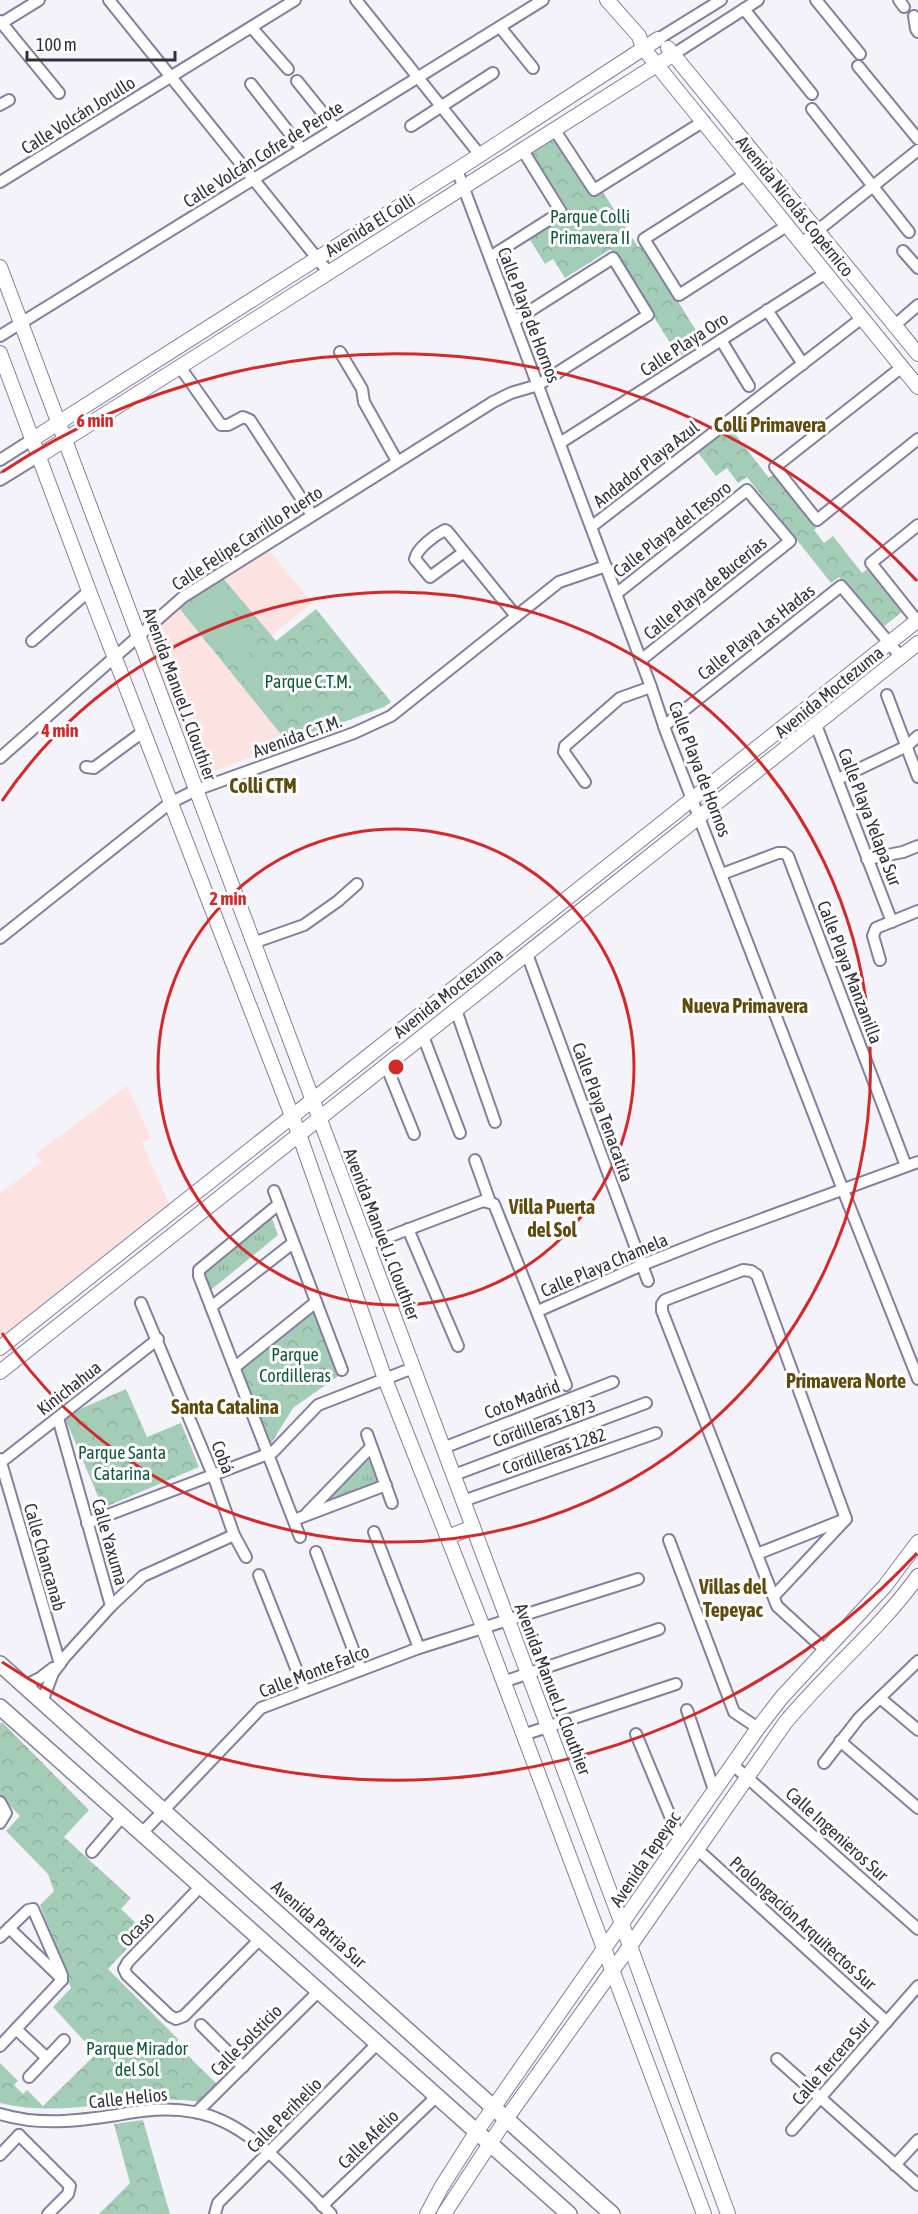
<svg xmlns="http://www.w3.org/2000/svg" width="918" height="2214" viewBox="0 0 918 2214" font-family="'Asap Condensed',sans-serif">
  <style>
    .education { fill: #fde2e2 }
    .grass { fill: url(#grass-tufts) }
    .park { fill: url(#park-crowns) }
    .pitch { fill: #a4cdb7 }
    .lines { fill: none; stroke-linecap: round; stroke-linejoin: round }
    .street-casing { stroke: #847f9e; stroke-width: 14 }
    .secondary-casing { stroke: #847f9e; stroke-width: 16 }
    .primary-casing { stroke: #847f9e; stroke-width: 18 }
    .street { stroke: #fff; stroke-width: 10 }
    .secondary { stroke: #fff; stroke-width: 14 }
    .primary { stroke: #fff; stroke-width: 15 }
    .ring { fill: none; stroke: #d62828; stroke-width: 3 }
    .labels { text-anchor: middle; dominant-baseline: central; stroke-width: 6; stroke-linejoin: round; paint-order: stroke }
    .street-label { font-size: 18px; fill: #32303d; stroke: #fff }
    .park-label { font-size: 18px; fill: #0f5a3d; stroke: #fff }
    .neighbourhood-label { font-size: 20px; font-weight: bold; fill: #5f4b0c; stroke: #fff }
    .centre { fill: #d62828; stroke: #fff; stroke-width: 3 }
    .ring-label { font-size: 18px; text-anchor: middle; font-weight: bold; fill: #d62828; stroke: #fff; stroke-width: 6; stroke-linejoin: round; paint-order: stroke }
  </style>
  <defs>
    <pattern id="grass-tufts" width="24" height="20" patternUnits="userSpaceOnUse" patternTransform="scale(1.5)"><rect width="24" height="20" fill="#a4cdb7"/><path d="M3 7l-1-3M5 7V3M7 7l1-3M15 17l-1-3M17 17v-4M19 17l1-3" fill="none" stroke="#8eb09e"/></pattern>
    <pattern id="park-crowns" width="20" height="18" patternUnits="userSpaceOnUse" patternTransform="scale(1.5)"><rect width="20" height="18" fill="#a4cdb7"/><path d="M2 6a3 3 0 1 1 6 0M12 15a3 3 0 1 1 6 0" fill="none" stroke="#8eb09e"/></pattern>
  </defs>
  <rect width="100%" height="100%" fill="#f4f3fa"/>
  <g class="education">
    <path d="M 269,550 L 312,603 L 271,636 L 223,578 Z"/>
    <path d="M 179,608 L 288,743 L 199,777 L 145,639 Z"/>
    <path d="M 127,1086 L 151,1138 L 142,1142 L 170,1206 L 0,1339 L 0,1194 L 42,1162 L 35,1154 Z"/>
  </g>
  <g class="grass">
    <path d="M 269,1211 L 278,1235 L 206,1294 L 202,1265 Z"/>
    <path d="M 372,1458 L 382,1483 L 330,1500 C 341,1484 354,1468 372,1458 Z"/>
  </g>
  <g class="park">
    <path d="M 554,136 L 592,195 L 601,189 L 638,247 L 643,244 L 703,342 L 679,357 L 611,249 L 565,278 L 553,259 L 545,264 L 527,235 L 567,210 L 530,151 Z"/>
    <path d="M 728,425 L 769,478 L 777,472 L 819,525 L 814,530 L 824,543 L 833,536 L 862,573 L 869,568 L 903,611 L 882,628 L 839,577 L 831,583 L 747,477 L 738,483 L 727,468 L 716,476 L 696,450 Z"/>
    <path d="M 223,578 L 276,641 L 316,609 L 391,702 L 384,707 L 288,743 L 179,608 Z"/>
    <path d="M 316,1302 L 341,1374 L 293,1408 L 267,1450 L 235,1367 Z"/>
    <path d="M 126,1389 L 147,1437 L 181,1423 L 199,1467 L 103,1508 L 64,1416 Z"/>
    <path d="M 2,1722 L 89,1810 L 64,1837 L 131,1898 L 121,1909 L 136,1923 L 127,1933 L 134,1941 L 108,1969 L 178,2039 L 176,2044 L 219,2086 L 202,2102 C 134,2091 67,2120 0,2103 L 0,2063 L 18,2081 L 14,2085 L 23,2094 L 27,2090 L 43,2106 L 96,2054 L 53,2007 L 71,1988 L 40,1905 L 54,1891 L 48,1874 L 6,1831 L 20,1816 L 0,1795 L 0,1724 Z"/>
    <path d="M 143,2120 L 170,2214 L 99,2214 L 130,2183 L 114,2124 Z"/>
  </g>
  <g class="pitch">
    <path d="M 213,589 L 258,645 L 234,665 L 188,609 Z"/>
    <path d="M 258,658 L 281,686 L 261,702 L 238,674 Z"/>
  </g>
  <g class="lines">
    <g class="street-casing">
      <g id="street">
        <path d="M 109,0 L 329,273"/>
        <path d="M 356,0 L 480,155"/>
        <path d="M 816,0 L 860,54"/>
        <path d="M 899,0 L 904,7"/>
        <path d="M 744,9 L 812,94"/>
        <path d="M 914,16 L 916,29 L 918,32"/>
        <path d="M 0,21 L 59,93"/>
        <path d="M 0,24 L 39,0"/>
        <path d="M 500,27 L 533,68"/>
        <path d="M 252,28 L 288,69"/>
        <path d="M 658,39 L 721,0"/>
        <path d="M 674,54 L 758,0"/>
        <path d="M 858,66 L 918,139"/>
        <path d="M 297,81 L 335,128"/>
        <path d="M 251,84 L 302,149"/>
        <path d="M 0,105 L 9,100"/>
        <path d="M 812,109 L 909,232"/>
        <path d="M 411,126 L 493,73"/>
        <path d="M 554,129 L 594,190 L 704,121"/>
        <path d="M 457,170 L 651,687 L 666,732 L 843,1190 L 918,1379"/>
        <path d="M 746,174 L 644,239 L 679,295 L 788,225"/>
        <path d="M 0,182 L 295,0"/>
        <path d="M 802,243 L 918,150"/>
        <path d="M 903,251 L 918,268"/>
        <path d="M 490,257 L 561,212 L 522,149"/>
        <path d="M 767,310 L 803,364"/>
        <path d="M 895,325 L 918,305"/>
        <path d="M 0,336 L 543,0"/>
        <path d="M 721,340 L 749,386"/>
        <path d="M 340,352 L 362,389 L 364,402 L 397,461"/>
        <path d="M 180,367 L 221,425 L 228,425 L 243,417 L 250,420 L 312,515"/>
        <path d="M 902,367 L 775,467 L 817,520 L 918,439"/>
        <path d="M 560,443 L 826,273"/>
        <path d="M 0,460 L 33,439"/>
        <path d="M 0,480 L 39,456"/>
        <path d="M 918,525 L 871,563 L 918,622"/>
        <path d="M 591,527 L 862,318"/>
        <path d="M 464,552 L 430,577 L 415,559 C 417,548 435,535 445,530 L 447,531 L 516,616"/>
        <path d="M 616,594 L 747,490 L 790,541 L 641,660"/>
        <path d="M 32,641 L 89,591"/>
        <path d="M 887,695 L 918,777"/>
        <path d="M 816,725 L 892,922"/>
        <path d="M 664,726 L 841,586 L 901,657"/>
        <path d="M 0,758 L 183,597 L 493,402 L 511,393 L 538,385 L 648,315 L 613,258 L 514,321"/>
        <path d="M 86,767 L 94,768 L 144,731"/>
        <path d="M 838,779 L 907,746 L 918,736"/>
        <path d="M 585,782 L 564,752 L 565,746 L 620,698 L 651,687"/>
        <path d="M 867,859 L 903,852 L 918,846"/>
        <path d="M 722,874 L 778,853 L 784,853 L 788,856 L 906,1166"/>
        <path d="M 0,938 L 170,803 L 196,790 L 354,733 L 391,716 L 559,582 L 606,566"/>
        <path d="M 253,943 L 304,925 L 338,901 L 357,884"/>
        <path d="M 527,954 L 648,1281"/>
        <path d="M 880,960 L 873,936 L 876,928 L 918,911"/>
        <path d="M 456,1010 L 495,1122"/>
        <path d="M 423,1036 L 460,1133"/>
        <path d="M 386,1065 L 414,1134"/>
        <path d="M 475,1160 L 490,1202"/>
        <path d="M 274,1191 L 342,1370"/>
        <path d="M 279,1204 L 199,1270 L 199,1276 L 300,1537"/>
        <path d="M 408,1229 L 458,1346"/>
        <path d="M 367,1245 L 483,1201 L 494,1204 L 566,1385"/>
        <path d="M 141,1303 L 213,1475 L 234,1535 L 246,1557"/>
        <path d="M 211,1307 L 293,1243"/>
        <path d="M 538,1311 L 642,1265 L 713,1237 L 918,1162"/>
        <path d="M 235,1367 L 316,1302"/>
        <path d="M 58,1418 L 111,1606"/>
        <path d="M 367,1434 L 392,1503"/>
        <path d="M 443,1448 L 613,1382"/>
        <path d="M 0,1459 L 60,1664"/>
        <path d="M 1,1462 L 158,1339"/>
        <path d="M 454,1475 L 646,1403"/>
        <path d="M 463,1501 L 656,1433"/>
        <path d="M 307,1513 L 371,1447"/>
        <path d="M 294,1520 L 386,1485"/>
        <path d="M 87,1523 L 273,1452 L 318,1405 L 413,1368"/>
        <path d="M 374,1532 L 419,1648"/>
        <path d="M 669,1540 L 734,1712 L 758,1728"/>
        <path d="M 316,1552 L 361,1670"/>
        <path d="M 757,1554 L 843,1520"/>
        <path d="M 259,1575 L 305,1691"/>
        <path d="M 774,1596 L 846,1519"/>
        <path d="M 825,1650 L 777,1606 L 662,1311 L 662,1304 L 665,1300 L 743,1270 L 751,1271 L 757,1275 L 846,1519"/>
        <path d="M 503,1682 L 659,1629"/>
        <path d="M 24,1686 L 40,1678 L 53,1668"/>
        <path d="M 880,1698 L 918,1730"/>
        <path d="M 42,1702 L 53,1673 L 64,1658 L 111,1606 L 143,1576 L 234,1535"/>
        <path d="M 687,1710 L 714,1790"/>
        <path d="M 636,1734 L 680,1840"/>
        <path d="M 523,1735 L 676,1684"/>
        <path d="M 840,1741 L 918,1808"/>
        <path d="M 824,1763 L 859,1718 L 918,1661"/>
        <path d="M 733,1765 L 918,1929"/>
        <path d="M 0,1802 L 6,1813 L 0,1823"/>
        <path d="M 142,1833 L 261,1708 L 419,1648 L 638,1579"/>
        <path d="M 697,1849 L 887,2022"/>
        <path d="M 92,1852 L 123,1816"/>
        <path d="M 201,1886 L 128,1962 L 124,1969 L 127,1975 L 170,2016 L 176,2019 L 184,2016 L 260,1939"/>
        <path d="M 9,1928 L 62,1979"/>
        <path d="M 0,1937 L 28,1910 L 33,1909 L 62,1975 L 62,1980"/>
        <path d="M 201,2025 L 243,2067"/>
        <path d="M 16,2029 L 47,2058"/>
        <path d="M 0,2046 L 62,1980"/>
        <path d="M 777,2059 L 918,2185"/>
        <path d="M 29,2077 L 64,2040"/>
        <path d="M 197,2112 L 319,1991"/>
        <path d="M 0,2114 C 39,2126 78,2121 117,2115 C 143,2110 168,2107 194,2112 C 249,2121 293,2177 331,2214"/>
        <path d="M 792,2130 L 918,1986"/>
        <path d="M 19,2135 L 70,2186 L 68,2194 L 48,2214"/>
        <path d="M 0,2155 L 19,2135"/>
        <path d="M 895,2165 L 918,2140"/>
        <path d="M 322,2206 L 437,2096"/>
        <path d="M 215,2214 L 218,2203 L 378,2043"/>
      </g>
    </g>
    <g class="secondary-casing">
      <g id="secondary">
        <path d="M 607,0 L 639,36 L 643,48 L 918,387"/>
        <path d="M 668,48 L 918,354"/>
        <path d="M 0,267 L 622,1924 L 728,2214"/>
        <path d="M 0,353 L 89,591 L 299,1134 L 385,1379 L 483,1627 L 704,2214"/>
        <path d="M 33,439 L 480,155 L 658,39"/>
        <path d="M 39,456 L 674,54"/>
        <path d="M 0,1348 L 918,620"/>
        <path d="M 0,1372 L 918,643"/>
        <path d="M 448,1537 L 473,1527"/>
        <path d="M 427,2214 L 442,2186 L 477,2131 L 758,1728 L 782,1697 L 885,1586 L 918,1542"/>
        <path d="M 444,2214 L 506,2119 L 630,1946 L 785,1723 C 827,1672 880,1629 918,1576"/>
      </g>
    </g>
    <g class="primary-casing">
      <g id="primary">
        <path d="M 0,1664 L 612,2214"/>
        <path d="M 0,1707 L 569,2214"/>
      </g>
    </g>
    <use href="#street" class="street"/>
    <use href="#secondary" class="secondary"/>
    <use href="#primary" class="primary"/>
  </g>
  <g class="ring">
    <circle cx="396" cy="1067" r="238"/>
    <path d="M2 801A475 475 0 1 1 2 1333"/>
    <path d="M917 1553A713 713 0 0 1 2 1662M2 472A713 713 0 0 1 917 581"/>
  </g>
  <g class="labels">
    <g class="street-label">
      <text transform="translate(78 115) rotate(-32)">Calle Volcán Jorullo</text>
      <text transform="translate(263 154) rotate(-32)">Calle Volcán Cofre de Perote</text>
      <text transform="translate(795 206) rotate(51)">Avenida Nicolás Copérnico</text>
      <text transform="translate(370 225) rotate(-32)">Avenida El Colli</text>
      <text transform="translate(529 315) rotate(69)">Calle Playa de Hornos</text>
      <text transform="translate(684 344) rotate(-33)">Calle Playa Oro</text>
      <text transform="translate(646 464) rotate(-38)">Andador Playa Azul</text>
      <text transform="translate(672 529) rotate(-38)">Calle Playa del Tesoro</text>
      <text transform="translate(247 538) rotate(-33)">Calle Felipe Carrillo Puerto</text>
      <text transform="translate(705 588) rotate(-39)">Calle Playa de Bucerías</text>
      <text transform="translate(756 632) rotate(-38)">Calle Playa Las Hadas</text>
      <text transform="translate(829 692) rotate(-39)">Avenida Moctezuma</text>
      <text transform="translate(180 694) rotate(70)">Avenida Manuel J. Clouthier</text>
      <text transform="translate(297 736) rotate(-20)">Avenida C.T.M.</text>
      <text transform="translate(700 769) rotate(69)">Calle Playa de Hornos</text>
      <text transform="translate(870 817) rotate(69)">Calle Playa Yelapa Sur</text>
      <text transform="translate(850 972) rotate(69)">Calle Playa Manzanilla</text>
      <text transform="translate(448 993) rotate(-38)">Avenida Moctezuma</text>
      <text transform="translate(603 1112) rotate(70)">Calle Playa Tenacatita</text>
      <text transform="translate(382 1234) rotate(69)">Avenida Manuel J. Clouthier</text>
      <text transform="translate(604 1265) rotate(-23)">Calle Playa Chamela</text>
      <text transform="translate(69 1388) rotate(-38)">Kinichahua</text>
      <text transform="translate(522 1399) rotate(-21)">Coto Madrid</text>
      <text transform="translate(544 1423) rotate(-20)">Cordilleras 1873</text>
      <text transform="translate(554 1451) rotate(-19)">Cordilleras 1282</text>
      <text transform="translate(223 1457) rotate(69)">Cobá</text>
      <text transform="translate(110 1542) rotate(74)">Calle Yaxuma</text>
      <text transform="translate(45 1557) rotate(74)">Calle Chancanab</text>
      <text transform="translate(314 1671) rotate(-21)">Calle Monte Falco</text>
      <text transform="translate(553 1689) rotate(69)">Avenida Manuel J. Clouthier</text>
      <text transform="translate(837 1834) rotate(42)">Calle Ingenieros Sur</text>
      <text transform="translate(645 1859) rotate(-56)">Avenida Tepeyac</text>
      <text transform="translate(803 1923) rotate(42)">Prolongación Arquitectos Sur</text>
      <text transform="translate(319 1924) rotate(42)">Avenida Patria Sur</text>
      <text transform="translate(137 1929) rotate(-46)">Ocaso</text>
      <text transform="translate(246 2040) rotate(-45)">Calle Solsticio</text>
      <text transform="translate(831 2061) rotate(-49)">Calle Tercera Sur</text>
      <text transform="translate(128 2098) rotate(-6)">Calle Helios</text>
      <text transform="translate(284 2115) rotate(-45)">Calle Perihelio</text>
      <text transform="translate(368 2139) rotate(-44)">Calle Afelio</text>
    </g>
    <g class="park-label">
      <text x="590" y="216">Parque Colli<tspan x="590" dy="21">Primavera II</tspan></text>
      <text x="308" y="681">Parque C.T.M.</text>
      <text x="295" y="1354">Parque<tspan x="295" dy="21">Cordilleras</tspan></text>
      <text x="122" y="1452">Parque Santa<tspan x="122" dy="21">Catarina</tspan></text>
      <text x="137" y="2048">Parque Mirador<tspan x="137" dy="21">del Sol</tspan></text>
    </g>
    <g class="neighbourhood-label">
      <text x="770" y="424">Colli Primavera</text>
      <text x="263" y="785">Colli CTM</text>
      <text x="745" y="1005">Nueva Primavera</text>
      <text x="552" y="1206">Villa Puerta<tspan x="552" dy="23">del Sol</tspan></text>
      <text x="846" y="1380">Primavera Norte</text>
      <text x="225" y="1406">Santa Catalina</text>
      <text x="733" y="1586">Villas del<tspan x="733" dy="23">Tepeyac</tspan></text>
    </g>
  </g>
  <circle cx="396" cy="1067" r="9" class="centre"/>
  <g class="ring-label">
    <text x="95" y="427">6 min</text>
    <text x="60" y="737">4 min</text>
    <text x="228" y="905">2 min</text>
  </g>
  <path d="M27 51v9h148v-9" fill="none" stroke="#32303d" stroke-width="3"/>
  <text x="36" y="51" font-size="18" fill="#32303d" stroke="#ffffff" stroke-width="4.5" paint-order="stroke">100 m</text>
</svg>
